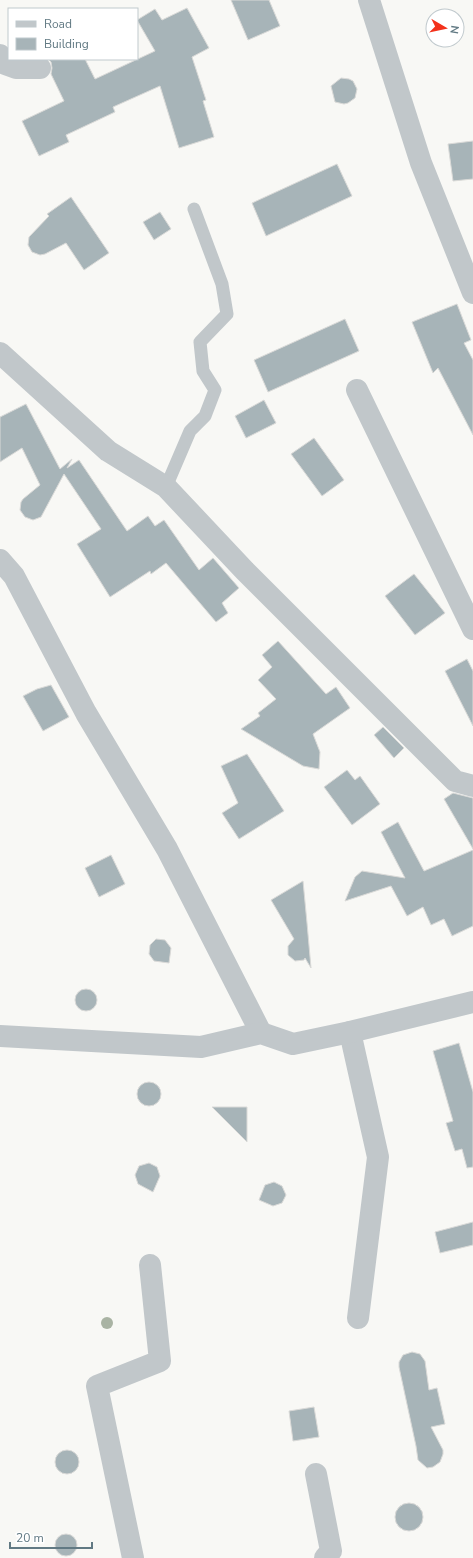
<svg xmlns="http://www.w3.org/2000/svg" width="473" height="1558" viewBox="0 0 473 1558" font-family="'Nunito Sans',sans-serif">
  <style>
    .building { fill: #a7b4b8; stroke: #dadad8 }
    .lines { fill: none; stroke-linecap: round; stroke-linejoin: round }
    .lane { stroke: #c1c7ca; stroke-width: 13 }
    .street { stroke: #c1c7ca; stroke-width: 22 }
    .tree { fill: #a9b3a3 }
  </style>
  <rect width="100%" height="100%" fill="#f8f8f5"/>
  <g class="building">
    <path d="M 231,0 L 269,0 L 280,26 L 248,40 Z"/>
    <path d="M 187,8 L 209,48 L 192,57 L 206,100 L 203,101 L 214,137 L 179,148 L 160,86 L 113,107 L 115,112 L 66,135 L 69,142 L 39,156 L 22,121 L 64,101 L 51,74 L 52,68 L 51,62 L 48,59 L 85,59 L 95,79 L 155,51 L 137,20 L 155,9 L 162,20 Z"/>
    <path d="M 341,78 L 349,79 L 353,81 L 357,89 L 355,98 L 348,103 L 344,104 L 335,102 L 331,86 Z"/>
    <path d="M 473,141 L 473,179 L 453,181 L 448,144 Z"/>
    <path d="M 337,164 L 352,196 L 266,236 L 252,203 Z"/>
    <path d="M 71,197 L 109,253 L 84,270 L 66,243 L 45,254 L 40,255 L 32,252 L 28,245 L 29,237 L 49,216 L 47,214 Z"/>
    <path d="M 160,212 L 171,229 L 154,240 L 143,222 Z"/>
    <path d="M 457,304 L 471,340 L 464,343 L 473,360 L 473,435 L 438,368 L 433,373 L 412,322 Z"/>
    <path d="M 345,319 L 359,351 L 268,392 L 254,360 Z"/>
    <path d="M 264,400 L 276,423 L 246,438 L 235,416 Z"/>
    <path d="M 26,404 L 60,469 L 72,459 L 67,468 L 79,460 L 127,531 L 148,516 L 155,526 L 164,520 L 199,570 L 213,558 L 239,588 L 222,603 L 228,613 L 216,622 L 166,563 L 151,574 L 150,571 L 110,597 L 77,544 L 101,529 L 64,474 L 41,517 L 33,520 L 25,517 L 20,510 L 21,502 L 23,499 L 40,485 L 22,448 L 0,462 L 0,417 Z"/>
    <path d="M 314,438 L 344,480 L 322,496 L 291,454 Z"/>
    <path d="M 414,574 L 445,613 L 415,635 L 385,596 Z"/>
    <path d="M 278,641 L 326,694 L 336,687 L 350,708 L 313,734 L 320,752 L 319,769 L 303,766 L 241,729 L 260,716 L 258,713 L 276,699 L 258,680 L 272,667 L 262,655 Z"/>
    <path d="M 467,659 L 473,671 L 473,726 L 445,671 Z"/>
    <path d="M 51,685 L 69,717 L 43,731 L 23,696 L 37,689 Z"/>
    <path d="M 383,727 L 404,748 L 394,758 L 374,735 Z"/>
    <path d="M 247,754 L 284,811 L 239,839 L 222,813 L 238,803 L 221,766 Z"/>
    <path d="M 347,770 L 355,780 L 360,776 L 380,804 L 352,825 L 324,787 Z"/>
    <path d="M 453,793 L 473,798 L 473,849 L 444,799 Z"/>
    <path d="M 398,822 L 424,871 L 473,850 L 473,926 L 452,936 L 444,919 L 431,925 L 423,907 L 407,916 L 391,886 L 345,901 L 355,877 L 362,871 L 405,878 L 381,832 Z"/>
    <path d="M 111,855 L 125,884 L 99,897 L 85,868 Z"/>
    <path d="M 303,881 L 307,923 L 311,968 L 305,958 L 304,960 L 295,961 L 288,955 L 288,946 L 294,939 L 271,900 Z"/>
    <path d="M 156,939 L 165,940 L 171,948 L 169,963 L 154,961 L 149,954 L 150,945 Z"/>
    <circle cx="86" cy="1000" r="11"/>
    <path d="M 459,1043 L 473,1092 L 473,1167 L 467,1168 L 462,1149 L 455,1151 L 446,1123 L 453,1121 L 433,1051 Z"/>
    <circle cx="149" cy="1094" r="12"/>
    <path d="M 212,1107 L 247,1107 L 247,1142 Z"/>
    <path d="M 149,1163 L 157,1167 L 160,1176 L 153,1192 L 138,1184 L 135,1175 L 139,1166 Z"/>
    <path d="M 274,1182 L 282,1186 L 286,1195 L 282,1203 L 273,1206 L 259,1200 L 265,1185 Z"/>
    <path d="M 473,1222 L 473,1245 L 440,1253 L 435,1232 Z"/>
    <path d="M 412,1352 L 420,1354 L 425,1361 L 429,1390 L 437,1388 L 445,1424 L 431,1427 L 443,1450 L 443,1454 L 440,1462 L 433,1467 L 427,1468 L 418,1460 L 416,1446 L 399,1367 L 399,1362 L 403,1355 Z"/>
    <path d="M 314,1407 L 319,1437 L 293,1441 L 289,1411 Z"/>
    <circle cx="67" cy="1462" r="12"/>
    <circle cx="409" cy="1517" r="14"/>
    <circle cx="66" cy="1545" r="11"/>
  </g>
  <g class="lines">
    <path class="lane" d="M 166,487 L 190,431 L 205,416 L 215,390 L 203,371 L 200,342 L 227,314 L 222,284 L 194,209"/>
    <g class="street">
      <path d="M 369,0 L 421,163 L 473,293"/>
      <path d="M 0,55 L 5,64 L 16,68 L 40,68"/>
      <path d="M 0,353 L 108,451 L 166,487 L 245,571 L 455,781 L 473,786"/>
      <path d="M 357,390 L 473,629"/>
      <path d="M 0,560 L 14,576 L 86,713 L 167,849 L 261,1033"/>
      <path d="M 350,1032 L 378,1157 L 358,1318"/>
      <path d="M 0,1036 L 201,1047 L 261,1033 L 293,1044 L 350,1032 L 473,1002"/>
      <path d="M 316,1474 L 331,1551 L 325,1558"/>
      <path d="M 133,1558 L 97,1386 L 160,1361 L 150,1265"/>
    </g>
  </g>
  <circle class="tree" cx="107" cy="1323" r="6"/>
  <rect x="8" y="8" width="130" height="52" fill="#ffffff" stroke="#c0c9cd"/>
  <rect x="16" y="21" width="20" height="6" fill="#c1c7ca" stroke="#c0c9cd"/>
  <text x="44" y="28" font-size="12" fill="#617983">Road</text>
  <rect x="16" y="38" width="20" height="12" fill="#a7b4b8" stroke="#c0c9cd"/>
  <text x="44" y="48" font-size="12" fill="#617983">Building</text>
  <g transform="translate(445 28) rotate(99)"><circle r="19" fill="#ffffff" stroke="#c0c9cd"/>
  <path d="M0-3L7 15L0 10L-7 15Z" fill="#f3311b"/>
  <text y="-6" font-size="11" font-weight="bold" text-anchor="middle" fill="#617983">N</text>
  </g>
  <path d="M10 1542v6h82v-6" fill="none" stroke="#617983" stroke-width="2"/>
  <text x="16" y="1542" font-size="12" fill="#617983" stroke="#ffffff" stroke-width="3" paint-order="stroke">20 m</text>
</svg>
